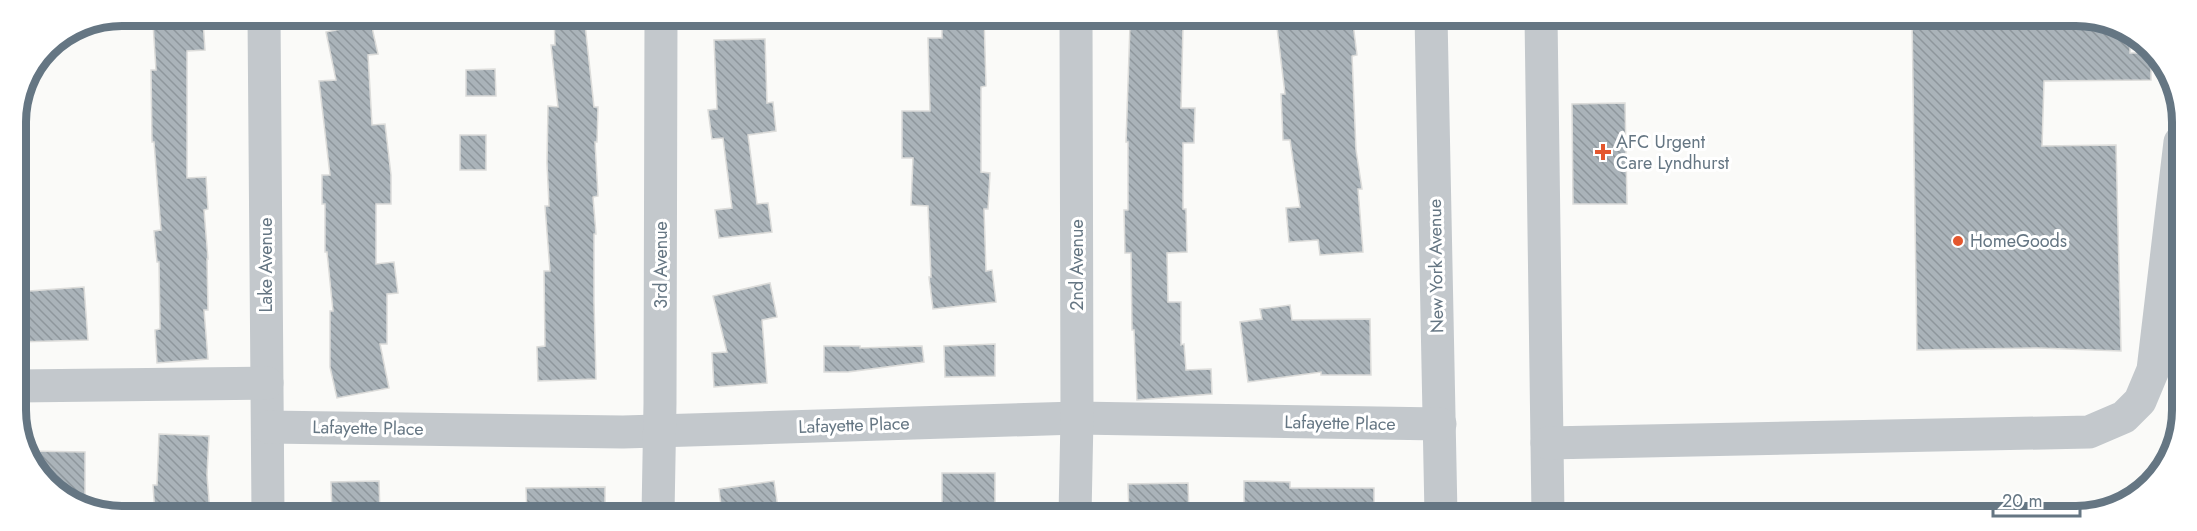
<svg xmlns="http://www.w3.org/2000/svg" width="2197" height="531" viewBox="0 0 2197 531" font-family="Jost,sans-serif">
  <style>
    .building { fill: url(#building-back-hatch); stroke: #dcdcda; stroke-width: 1.5 }
    .lines { fill: none; stroke-linecap: round; stroke-linejoin: round }
    .minor { stroke: #c3c8cc; stroke-width: 33 }
    .poi-dot { fill: #e4572e; stroke: #fff; stroke-width: 2 }
    .labels { text-anchor: middle; dominant-baseline: central; stroke-width: 6; stroke-linejoin: round; paint-order: stroke }
    .poi-label { font-size: 18px; fill: #657683; stroke: #fff; text-anchor: start }
    .street-label { font-size: 18px; fill: #657683; stroke: #fff }
    .rim { fill: none; stroke: #657683; stroke-width: 8 }
  </style>
  <defs>
    <pattern id="building-back-hatch" width="6" height="6" patternUnits="userSpaceOnUse" patternTransform="scale(1.5)"><rect width="6" height="6" fill="#aab3b9"/><path d="M-1 5l2 2M0 0l6 6M5-1l2 2" fill="none" stroke="#8e969c"/></pattern>
  </defs>
  <rect width="100%" height="100%" fill="#fafaf8"/>
  <g class="building">
    <path d="M 554,15 L 584,15 L 594,107 L 598,107 L 597,142 L 595,142 L 598,196 L 593,197 L 596,234 L 594,234 L 594,302 L 596,379 L 538,381 L 537,347 L 545,346 L 544,271 L 550,271 L 545,206 L 549,206 L 547,163 L 548,106 L 558,107 L 551,45 L 555,45 Z"/>
    <path d="M 942,16 L 984,16 L 986,86 L 981,87 L 981,172 L 990,173 L 988,209 L 984,209 L 986,271 L 992,270 L 996,302 L 933,309 L 929,277 L 931,277 L 928,206 L 911,205 L 913,158 L 902,158 L 902,111 L 930,111 L 928,38 L 942,38 Z"/>
    <path d="M 1294,16 L 1352,16 L 1357,55 L 1352,56 L 1356,150 L 1362,189 L 1358,189 L 1363,252 L 1320,255 L 1318,240 L 1289,242 L 1286,208 L 1300,207 L 1290,140 L 1283,140 L 1281,94 L 1285,94 L 1276,19 Z"/>
    <path d="M 1912,17 L 2097,17 L 2130,35 L 2130,53 L 2151,53 L 2151,80 L 2044,81 L 2042,146 L 2116,145 L 2121,351 L 2038,348 L 1917,350 Z"/>
    <path d="M 203,20 L 205,50 L 187,51 L 187,178 L 206,177 L 208,209 L 204,210 L 208,259 L 207,259 L 208,310 L 204,310 L 208,359 L 157,363 L 155,330 L 160,329 L 159,262 L 157,262 L 154,231 L 161,230 L 154,142 L 152,142 L 151,70 L 156,70 L 153,23 Z"/>
    <path d="M 371,23 L 378,54 L 368,55 L 372,125 L 385,124 L 391,175 L 391,204 L 376,204 L 376,264 L 394,262 L 398,293 L 387,294 L 387,344 L 380,344 L 389,388 L 337,398 L 330,367 L 330,311 L 333,311 L 327,252 L 325,252 L 325,204 L 322,204 L 322,175 L 330,175 L 319,81 L 336,80 L 326,32 Z"/>
    <path d="M 1130,25 L 1183,26 L 1181,108 L 1195,108 L 1194,143 L 1183,143 L 1183,209 L 1186,209 L 1187,252 L 1167,253 L 1168,302 L 1181,302 L 1181,345 L 1184,344 L 1186,370 L 1211,369 L 1212,394 L 1137,400 L 1134,330 L 1132,330 L 1131,253 L 1125,253 L 1124,210 L 1128,210 L 1128,142 L 1126,142 Z"/>
    <path d="M 765,39 L 767,103 L 773,102 L 776,131 L 748,135 L 757,204 L 768,203 L 772,232 L 719,238 L 715,210 L 732,208 L 723,138 L 712,139 L 708,110 L 717,109 L 714,40 Z"/>
    <path d="M 495,69 L 496,96 L 466,96 L 466,70 Z"/>
    <path d="M 1625,103 L 1627,204 L 1573,204 L 1572,104 Z"/>
    <rect x="460" y="135" width="26" height="35"/>
    <path d="M 770,283 L 777,317 L 762,320 L 767,383 L 714,387 L 712,353 L 727,352 L 713,296 Z"/>
    <path d="M 84,287 L 88,340 L 17,342 L 16,292 Z"/>
    <path d="M 1290,305 L 1292,320 L 1370,319 L 1371,375 L 1321,375 L 1321,372 L 1248,382 L 1240,322 L 1262,319 L 1260,309 Z"/>
    <path d="M 995,344 L 995,376 L 945,377 L 944,346 Z"/>
    <path d="M 824,346 L 860,346 L 860,348 L 922,346 L 924,362 L 848,372 L 824,372 Z"/>
    <path d="M 159,434 L 209,436 L 207,475 L 210,514 L 155,514 L 153,485 L 157,485 Z"/>
    <path d="M 28,451 L 85,452 L 85,505 L 46,485 Z"/>
    <rect x="942" y="473" width="53" height="42"/>
    <path d="M 379,481 L 380,514 L 332,514 L 331,482 Z"/>
    <path d="M 774,481 L 779,515 L 722,514 L 719,489 Z"/>
    <path d="M 1244,481 L 1290,482 L 1290,488 L 1374,488 L 1374,515 L 1244,515 Z"/>
    <path d="M 1188,483 L 1189,515 L 1129,515 L 1128,484 Z"/>
    <path d="M 605,487 L 605,514 L 527,514 L 526,488 Z"/>
  </g>
  <g class="lines">
    <g class="minor">
      <path d="M 264,15 L 268,514"/>
      <path d="M 1431,16 L 1441,515"/>
      <path d="M 1541,17 L 1548,515"/>
      <path d="M 17,386 L 267,383"/>
      <path d="M 268,427 L 623,432 L 1077,418 L 1440,424"/>
      <path d="M 1547,443 L 2089,432 L 2124,417 L 2140,401 L 2153,370 L 2180,142"/>
      <path d="M 658,514 L 660,403 L 661,16"/>
      <path d="M 1075,515 L 1077,418 L 1076,16"/>
    </g>
  </g>
  <g class="poi-dot">
    <path d="M1600 143h6v6h6v6h-6v6h-6v-6h-6v-6h6z"/>
    <circle cx="1958" cy="241" r="6"/>
  </g>
  <g class="labels">
    <g class="poi-label">
      <text x="1616" y="142">AFC Urgent<tspan x="1616" dy="21">Care Lyndhurst</tspan></text>
      <text x="1970" y="241">HomeGoods</text>
    </g>
    <g class="street-label">
      <text transform="translate(266 265) rotate(-90)">Lake Avenue</text>
      <text transform="translate(661 265) rotate(-90)">3rd Avenue</text>
      <text transform="translate(1077 265) rotate(-90)">2nd Avenue</text>
      <text transform="translate(1436 266) rotate(-91)">New York Avenue</text>
      <text transform="translate(1340 423) rotate(1)">Lafayette Place</text>
      <text transform="translate(854 425) rotate(-2)">Lafayette Place</text>
      <text transform="translate(368 428) rotate(1)">Lafayette Place</text>
    </g>
  </g>
  <path d="M0 0H2197V531H0ZM122 26H2076A96 96 0 0 1 2172 122V410A96 96 0 0 1 2076 506H122A96 96 0 0 1 26 410V122A96 96 0 0 1 122 26Z" fill="#fff" fill-rule="evenodd"/>
  <path class="rim" d="M122 26H2076A96 96 0 0 1 2172 122V410A96 96 0 0 1 2076 506H122A96 96 0 0 1 26 410V122A96 96 0 0 1 122 26Z"/>
  <path d="M1993 507v9h87v-9" fill="none" stroke="#657683" stroke-width="3"/>
  <text x="2002" y="507" font-size="18" fill="#657683" stroke="#ffffff" stroke-width="4.5" paint-order="stroke">20 m</text>
</svg>
